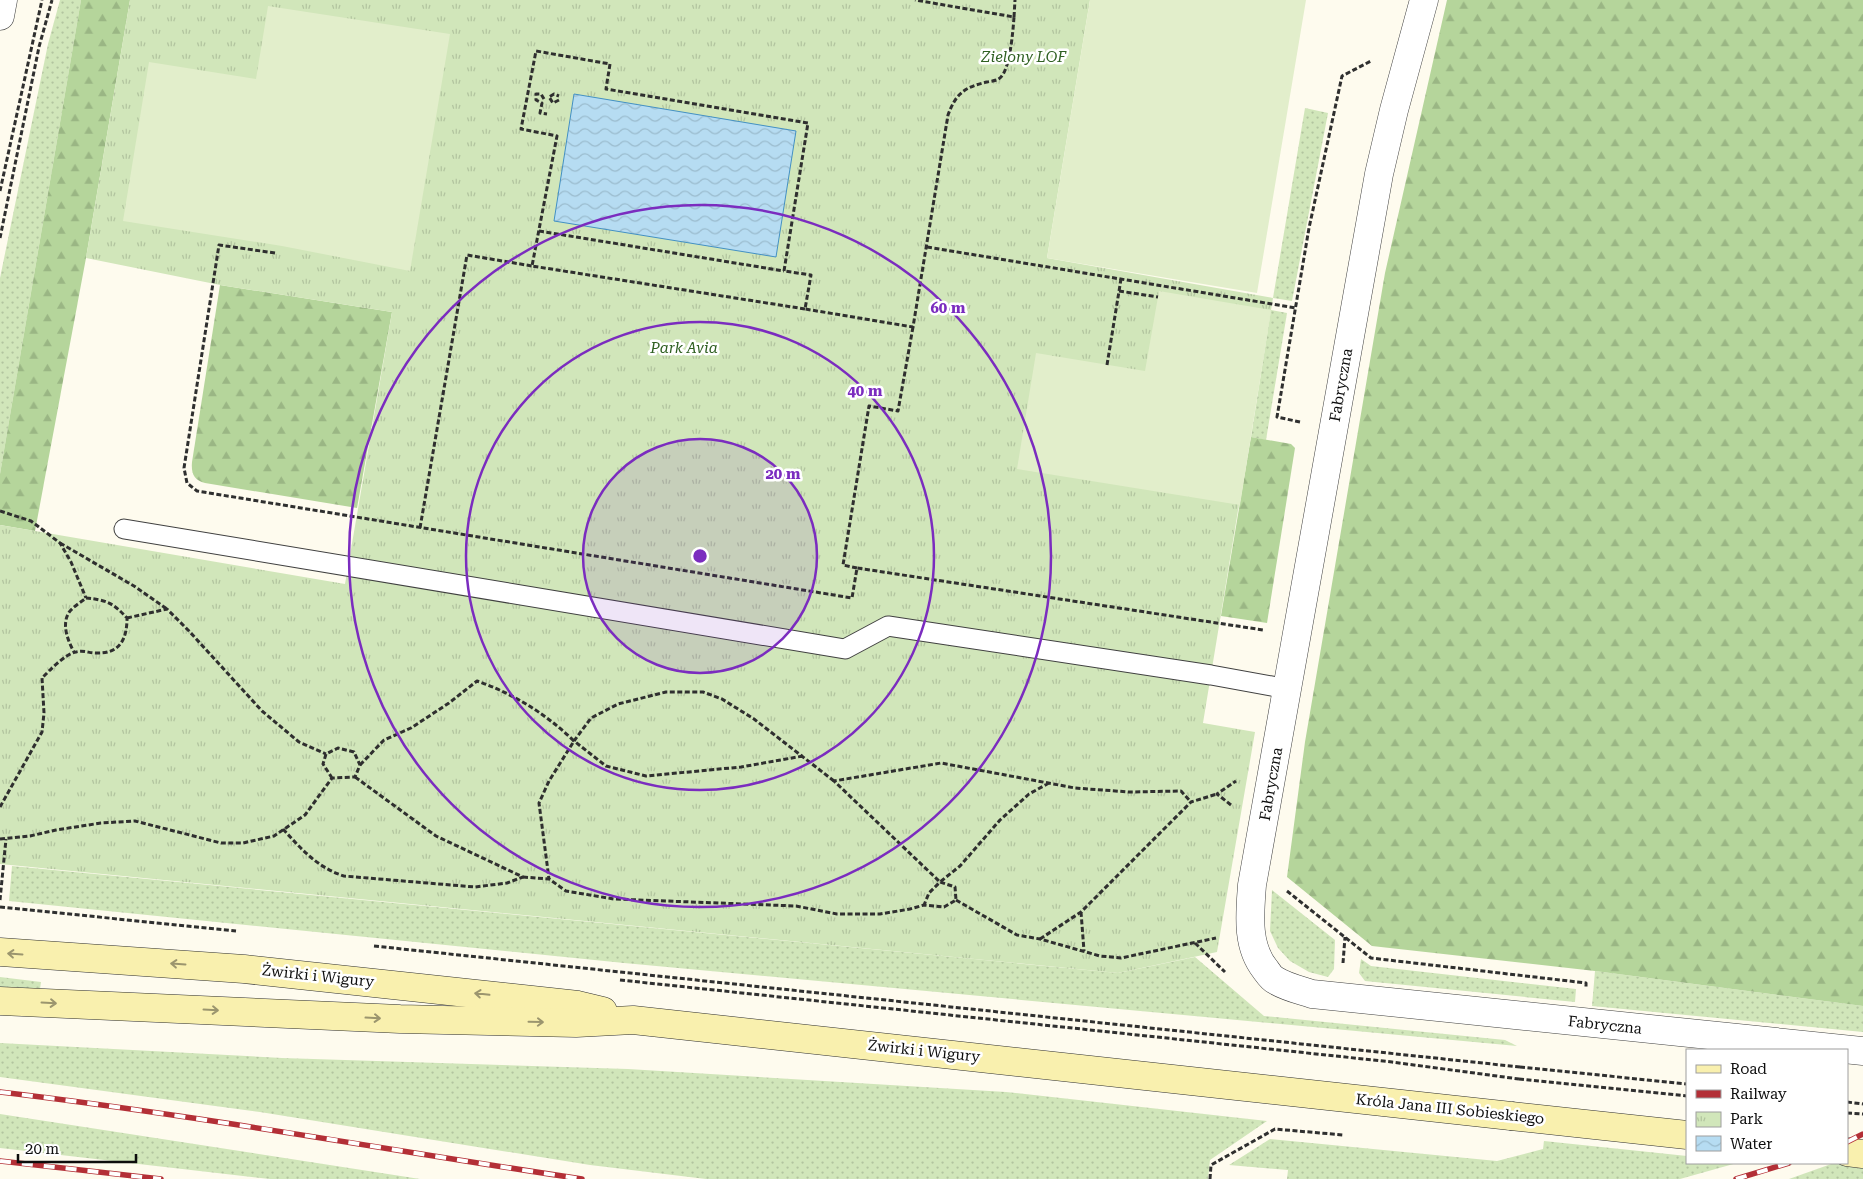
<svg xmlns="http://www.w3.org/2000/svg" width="1863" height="1179" viewBox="0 0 1863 1179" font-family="'Roboto Serif',serif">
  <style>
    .grass { fill: url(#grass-dots) }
    .forest { fill: url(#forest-firs) }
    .park { fill: url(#park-tufts) }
    .pitch { fill: #e2eecb }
    .water { fill: url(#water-waves); stroke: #4390c3 }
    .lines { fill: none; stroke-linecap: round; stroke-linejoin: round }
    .service-casing { stroke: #404040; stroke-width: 21 }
    .minor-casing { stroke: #404040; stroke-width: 29 }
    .tertiary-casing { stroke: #404040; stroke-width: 29 }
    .secondary-casing { stroke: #2f2f2f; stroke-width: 29 }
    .path { stroke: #2f2f2f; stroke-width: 3; stroke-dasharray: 5 2.5; stroke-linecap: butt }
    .service { stroke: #fff; stroke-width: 19 }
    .minor { stroke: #fff; stroke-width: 28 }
    .tertiary { stroke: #fff; stroke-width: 28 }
    .secondary { stroke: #f9f0ae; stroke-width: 28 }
    .rail-casing { stroke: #b32f36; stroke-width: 5.5 }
    .rail { stroke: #fff; stroke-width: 4; stroke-dasharray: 11; stroke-linecap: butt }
    .secondary-bridge-casing { stroke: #2f2f2f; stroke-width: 29; stroke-linecap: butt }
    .path-bridge { stroke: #2f2f2f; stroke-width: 3; stroke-dasharray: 5 2.5; stroke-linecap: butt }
    .secondary-bridge { stroke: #f9f0ae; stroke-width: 28 }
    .oneway { stroke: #9b956e }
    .ring { fill: none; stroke: #7b2cbf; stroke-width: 2.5 }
    .labels { text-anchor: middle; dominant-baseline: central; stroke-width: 5; stroke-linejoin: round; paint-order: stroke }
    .park-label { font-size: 15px; font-style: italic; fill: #2f6022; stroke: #fff }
    .street-label { font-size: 15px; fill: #0d0d0d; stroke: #fff }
    .centre { fill: #7b2cbf; stroke: #fff; stroke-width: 2.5 }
    .ring-label { font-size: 15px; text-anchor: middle; font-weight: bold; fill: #7b2cbf; stroke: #fff; stroke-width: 5; stroke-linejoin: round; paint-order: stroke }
  </style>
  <defs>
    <pattern id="grass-dots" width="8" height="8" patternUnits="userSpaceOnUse" patternTransform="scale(1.25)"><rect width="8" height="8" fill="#d1e6ba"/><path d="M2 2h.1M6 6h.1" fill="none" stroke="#b2c49f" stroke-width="1.8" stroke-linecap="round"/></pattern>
    <pattern id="forest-firs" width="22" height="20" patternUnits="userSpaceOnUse" patternTransform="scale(1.25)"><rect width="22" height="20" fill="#b5d59b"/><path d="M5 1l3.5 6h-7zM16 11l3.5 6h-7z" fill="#9ab684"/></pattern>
    <pattern id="park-tufts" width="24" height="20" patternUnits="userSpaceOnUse" patternTransform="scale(1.25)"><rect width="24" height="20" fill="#d1e6ba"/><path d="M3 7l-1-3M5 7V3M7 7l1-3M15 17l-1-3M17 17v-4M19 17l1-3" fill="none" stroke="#b2c49f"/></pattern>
    <pattern id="water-waves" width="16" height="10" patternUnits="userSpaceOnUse" patternTransform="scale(1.25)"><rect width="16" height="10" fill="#b6dcf2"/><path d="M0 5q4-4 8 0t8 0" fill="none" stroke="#9bbcce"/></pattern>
  </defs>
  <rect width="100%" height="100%" fill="#fefbee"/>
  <g class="grass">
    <path d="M 60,0 L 81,0 L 0,474 L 0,278 L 48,44 Z"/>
    <path d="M 1305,108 L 1328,113 L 1292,301 L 1273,298 Z"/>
    <path d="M 1271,310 L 1287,313 L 1266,440 L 1251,437 Z"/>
    <path d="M 12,866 L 1118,973 L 1195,957 L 1264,1016 L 1505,1040 L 1517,1046 L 624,963 L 9,901 Z"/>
    <path d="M 1272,890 L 1335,940 L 1334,969 L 1328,977 L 1309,972 L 1290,961 L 1278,948 L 1270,931 Z"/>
    <path d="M 1361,959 L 1371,966 L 1576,989 L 1575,1002 L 1365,981 L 1359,973 Z"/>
    <path d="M 1595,971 L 1863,1006 L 1863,1032 L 1592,1006 Z"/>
    <path d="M 0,977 L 41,982 L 40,989 L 0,987 Z"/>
    <path d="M 0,1043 L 282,1058 L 628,1069 L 1006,1092 L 1267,1121 L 1210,1160 L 1208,1179 L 706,1179 L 590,1165 L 260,1112 L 0,1077 Z"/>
    <path d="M 0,1114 L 420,1179 L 270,1179 L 0,1148 Z"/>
    <path d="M 1270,1139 L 1497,1161 L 1543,1149 L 1544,1141 L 1687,1156 L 1687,1163 L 1737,1163 L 1680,1179 L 1287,1179 L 1288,1170 L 1229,1165 Z"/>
    <path d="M 1863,1154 L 1863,1179 L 1789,1179 L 1834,1163 L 1847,1163 Z"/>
  </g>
  <g class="forest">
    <path d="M 81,0 L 130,0 L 86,258 L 35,531 L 0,525 L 0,474 Z"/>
    <path d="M 1447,0 L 1863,0 L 1863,1006 L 1595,971 L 1372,946 L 1287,877 L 1305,742 L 1385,273 Z"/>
    <path d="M 220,285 L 392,312 L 357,508 L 205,483 C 194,480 191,474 192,462 Z"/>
    <path d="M 1251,437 L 1291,444 L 1295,448 L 1267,623 L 1221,616 Z"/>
  </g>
  <path class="park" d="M 130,0 L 1090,0 L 1047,258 L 1273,298 L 1203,723 L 1255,732 L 1217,952 L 1118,973 L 0,864 L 0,525 L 345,584 L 392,312 L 220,285 L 86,258 Z"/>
  <g class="pitch">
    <path d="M 1090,0 L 1306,0 L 1257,293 L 1047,258 Z"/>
    <path d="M 268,6 L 450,34 L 410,271 L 282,246 L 123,221 L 149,62 L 256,79 Z"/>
    <path d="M 1159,291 L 1271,310 L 1240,505 L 1017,469 L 1036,353 L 1145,371 Z"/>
  </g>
  <path class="water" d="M 574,94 L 796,131 L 776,257 L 554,221 Z"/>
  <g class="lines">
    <g class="service-casing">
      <path id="service" d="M 124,529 L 845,649 L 888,626 L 1211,675 L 1288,689"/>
    </g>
    <g class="minor-casing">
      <path id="minor" d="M 1424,0 L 1394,110 L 1379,174 L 1252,885 C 1250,913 1246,945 1265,969 C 1268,973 1271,978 1275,980 C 1286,987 1300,990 1312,994 L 1863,1051"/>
    </g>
    <g class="tertiary-casing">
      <path id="tertiary" d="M 0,16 L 3,0"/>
    </g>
    <g class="secondary-casing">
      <g id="secondary">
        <path d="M 0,952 L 244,969 L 578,1005 L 603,1011"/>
        <path d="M 0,1001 L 400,1019 L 576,1023 L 633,1020 L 1511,1116"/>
        <path d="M 1847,1152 L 1863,1154"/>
      </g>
    </g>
    <g class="path">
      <path d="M 1014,17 L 1015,0"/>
      <path d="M 544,99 L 541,94 L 536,94 L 536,100 L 542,103 L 540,113 L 547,114"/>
      <path d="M 559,100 L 553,103 L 549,97 L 554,94 L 559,96"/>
      <path d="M 0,191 L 42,0"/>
      <path d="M 539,231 L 784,271"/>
      <path d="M 0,238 L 39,47 L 52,0"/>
      <path d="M 927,247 L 1296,308"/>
      <path d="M 275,253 L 219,245 L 184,468 L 187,483 L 197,491 L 852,598 L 857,568 L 1263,630"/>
      <path d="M 1119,291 L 1158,297"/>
      <path d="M 805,309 L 532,266 L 557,136 L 521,129 L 536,51 L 610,64 L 606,89 L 808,123 L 784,271 L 811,275 L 805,309 L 913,327 L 948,115 C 956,93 965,87 987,82 C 992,81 997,81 1001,77 C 1010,68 1013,31 1014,17 L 915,0"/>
      <path d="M 1107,365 L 1121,279"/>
      <path d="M 1300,422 L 1277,417 L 1309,228 L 1342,76 L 1371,61"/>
      <path d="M 0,511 L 31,521 L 60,543 L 71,562 L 86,598"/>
      <path d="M 420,528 L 467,255 L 532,266"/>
      <path d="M 60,543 L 134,586 L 167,609"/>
      <path d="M 857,568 L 843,565 L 869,406 L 898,411 L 913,327"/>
      <path d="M 127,618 L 167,609 L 189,631 L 262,711 L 299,742 L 326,754"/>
      <path d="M 803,756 L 741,767 L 646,776 L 606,766 L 574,741 L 591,718 L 618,704 L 666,692 L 703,692 L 722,699 L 754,719 L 834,781"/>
      <path d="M 360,765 L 384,740 L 411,728 L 449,703 L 477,681 C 514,694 546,714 574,741 L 549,781 L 539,803 L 549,879"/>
      <path d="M 1049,783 L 1029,794 L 1000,820 L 960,866 L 940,882 L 834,781 L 941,763 L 1075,788 L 1129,792 L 1181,791 L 1191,802"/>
      <path d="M 1231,805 L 1217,794 L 1236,781"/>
      <path d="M 0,807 L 42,732 L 44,713 L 42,678 C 50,670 65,654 76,652 C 83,650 89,653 96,653 C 120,654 127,639 127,618 C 113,603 107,600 86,598 C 81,602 71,608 68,614 C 62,626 68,641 74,652"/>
      <path d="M 283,829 C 301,849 318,868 344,876 L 475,887 L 507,883 L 523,877 L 436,836 L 355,777"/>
      <path d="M 0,839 L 30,836 L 56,830 L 101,823 L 135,821 L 221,843 L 243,843 L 274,836 L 305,815 L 332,778 L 355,777 L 360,765 L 354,752 L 338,748 L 326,754 L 323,764 L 332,778"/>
      <path d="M 523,877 L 549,879 L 566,891 L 614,899 L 796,906 L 837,914 L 880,914 L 910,909 L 924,905 L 944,907 L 956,900 L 955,887 L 940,882 L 929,893 L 924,905"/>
      <path d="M 1287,891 L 1371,958 L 1586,983 L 1586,987"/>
      <path d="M 0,900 L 6,839"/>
      <path d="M 956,900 L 1017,935 L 1040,939 L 1100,956 L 1121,958 L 1216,938"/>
      <path d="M 0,907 L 236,931"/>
      <path d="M 1081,912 L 1084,951"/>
      <path d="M 1040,939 L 1081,912 L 1191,802 L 1217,794"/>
      <path d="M 1195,943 L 1225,972"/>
      <path d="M 374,946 L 1520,1067"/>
      <path d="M 1343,963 L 1345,937"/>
      <path d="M 620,980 L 1392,1062 L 1519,1079"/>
      <path d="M 1847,1102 L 1863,1104"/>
      <path d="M 1847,1113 L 1863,1114"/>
      <path d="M 1210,1179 L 1211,1165 L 1275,1129 L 1343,1135"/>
    </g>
    <use href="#service" class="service"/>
    <use href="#minor" class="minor"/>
    <use href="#tertiary" class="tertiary"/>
    <use href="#secondary" class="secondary"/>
    <g class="rail-casing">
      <g id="rail">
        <path d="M 0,1092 C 195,1115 388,1150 582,1179"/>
        <path d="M 1847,1142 L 1863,1134"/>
        <path d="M 0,1161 L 161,1179"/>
        <path d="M 1736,1179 L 1789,1163"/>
      </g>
    </g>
    <use href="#rail" class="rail"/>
    <g class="secondary-bridge-casing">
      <path id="secondary-bridge" d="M 1511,1116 L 1687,1135"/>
    </g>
    <g class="path-bridge">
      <path d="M 1520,1067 L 1687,1084"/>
      <path d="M 1519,1079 L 1687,1096"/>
    </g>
    <use href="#secondary-bridge" class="secondary-bridge"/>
  </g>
  <defs><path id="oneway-shaft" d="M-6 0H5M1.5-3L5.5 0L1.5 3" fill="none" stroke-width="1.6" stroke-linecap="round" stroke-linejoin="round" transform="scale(1.25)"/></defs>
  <g class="oneway">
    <use href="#oneway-shaft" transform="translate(15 954) rotate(-176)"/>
    <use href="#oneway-shaft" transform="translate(178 964) rotate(-176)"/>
    <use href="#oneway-shaft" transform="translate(482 994) rotate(-174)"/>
    <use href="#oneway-shaft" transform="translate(49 1003) rotate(3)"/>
    <use href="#oneway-shaft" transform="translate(211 1010) rotate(3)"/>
    <use href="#oneway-shaft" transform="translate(373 1018) rotate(3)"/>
    <use href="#oneway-shaft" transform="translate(536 1022) rotate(1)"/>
  </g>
  <circle cx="700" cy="556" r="117" fill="#7b2cbf" fill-opacity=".12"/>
  <g class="ring">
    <circle cx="700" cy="556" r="117"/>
    <circle cx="700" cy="556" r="234"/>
    <circle cx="700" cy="556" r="351"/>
  </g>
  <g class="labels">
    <g class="park-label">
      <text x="1024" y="57">Zielony LOF</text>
      <text x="684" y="348">Park Avia</text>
    </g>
    <g class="street-label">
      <text transform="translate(1341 385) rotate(-80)">Fabryczna</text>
      <text transform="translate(1271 784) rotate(-80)">Fabryczna</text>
      <text transform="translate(318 976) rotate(6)">Żwirki i Wigury</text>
      <text transform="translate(1605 1025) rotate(6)">Fabryczna</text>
      <text transform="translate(924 1051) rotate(6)">Żwirki i Wigury</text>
      <text transform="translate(1450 1109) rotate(6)">Króla Jana III Sobieskiego</text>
    </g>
  </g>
  <circle cx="700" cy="556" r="8" class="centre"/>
  <g class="ring-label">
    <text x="948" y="313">60 m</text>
    <text x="865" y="396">40 m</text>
    <text x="783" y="479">20 m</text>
  </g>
  <rect x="1686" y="1049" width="162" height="115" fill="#ffffff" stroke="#9e9e9e"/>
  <rect x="1696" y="1065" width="25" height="8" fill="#f9f0ae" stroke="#9e9e9e"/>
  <text x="1730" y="1074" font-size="15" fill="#0d0d0d">Road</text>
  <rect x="1696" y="1090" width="25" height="8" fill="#b32f36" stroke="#9e9e9e"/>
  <text x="1730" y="1099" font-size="15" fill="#0d0d0d">Railway</text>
  <rect x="1696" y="1112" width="25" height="15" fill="url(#park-tufts)" stroke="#9e9e9e"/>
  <text x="1730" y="1124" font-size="15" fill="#0d0d0d">Park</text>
  <rect x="1696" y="1136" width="25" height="15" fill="url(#water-waves)" stroke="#9e9e9e"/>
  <text x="1730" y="1149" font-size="15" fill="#0d0d0d">Water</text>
  <path d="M18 1154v8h118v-8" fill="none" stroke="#0d0d0d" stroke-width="2.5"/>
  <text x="25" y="1154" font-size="15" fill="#0d0d0d" stroke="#ffffff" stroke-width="4" paint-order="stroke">20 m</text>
</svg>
